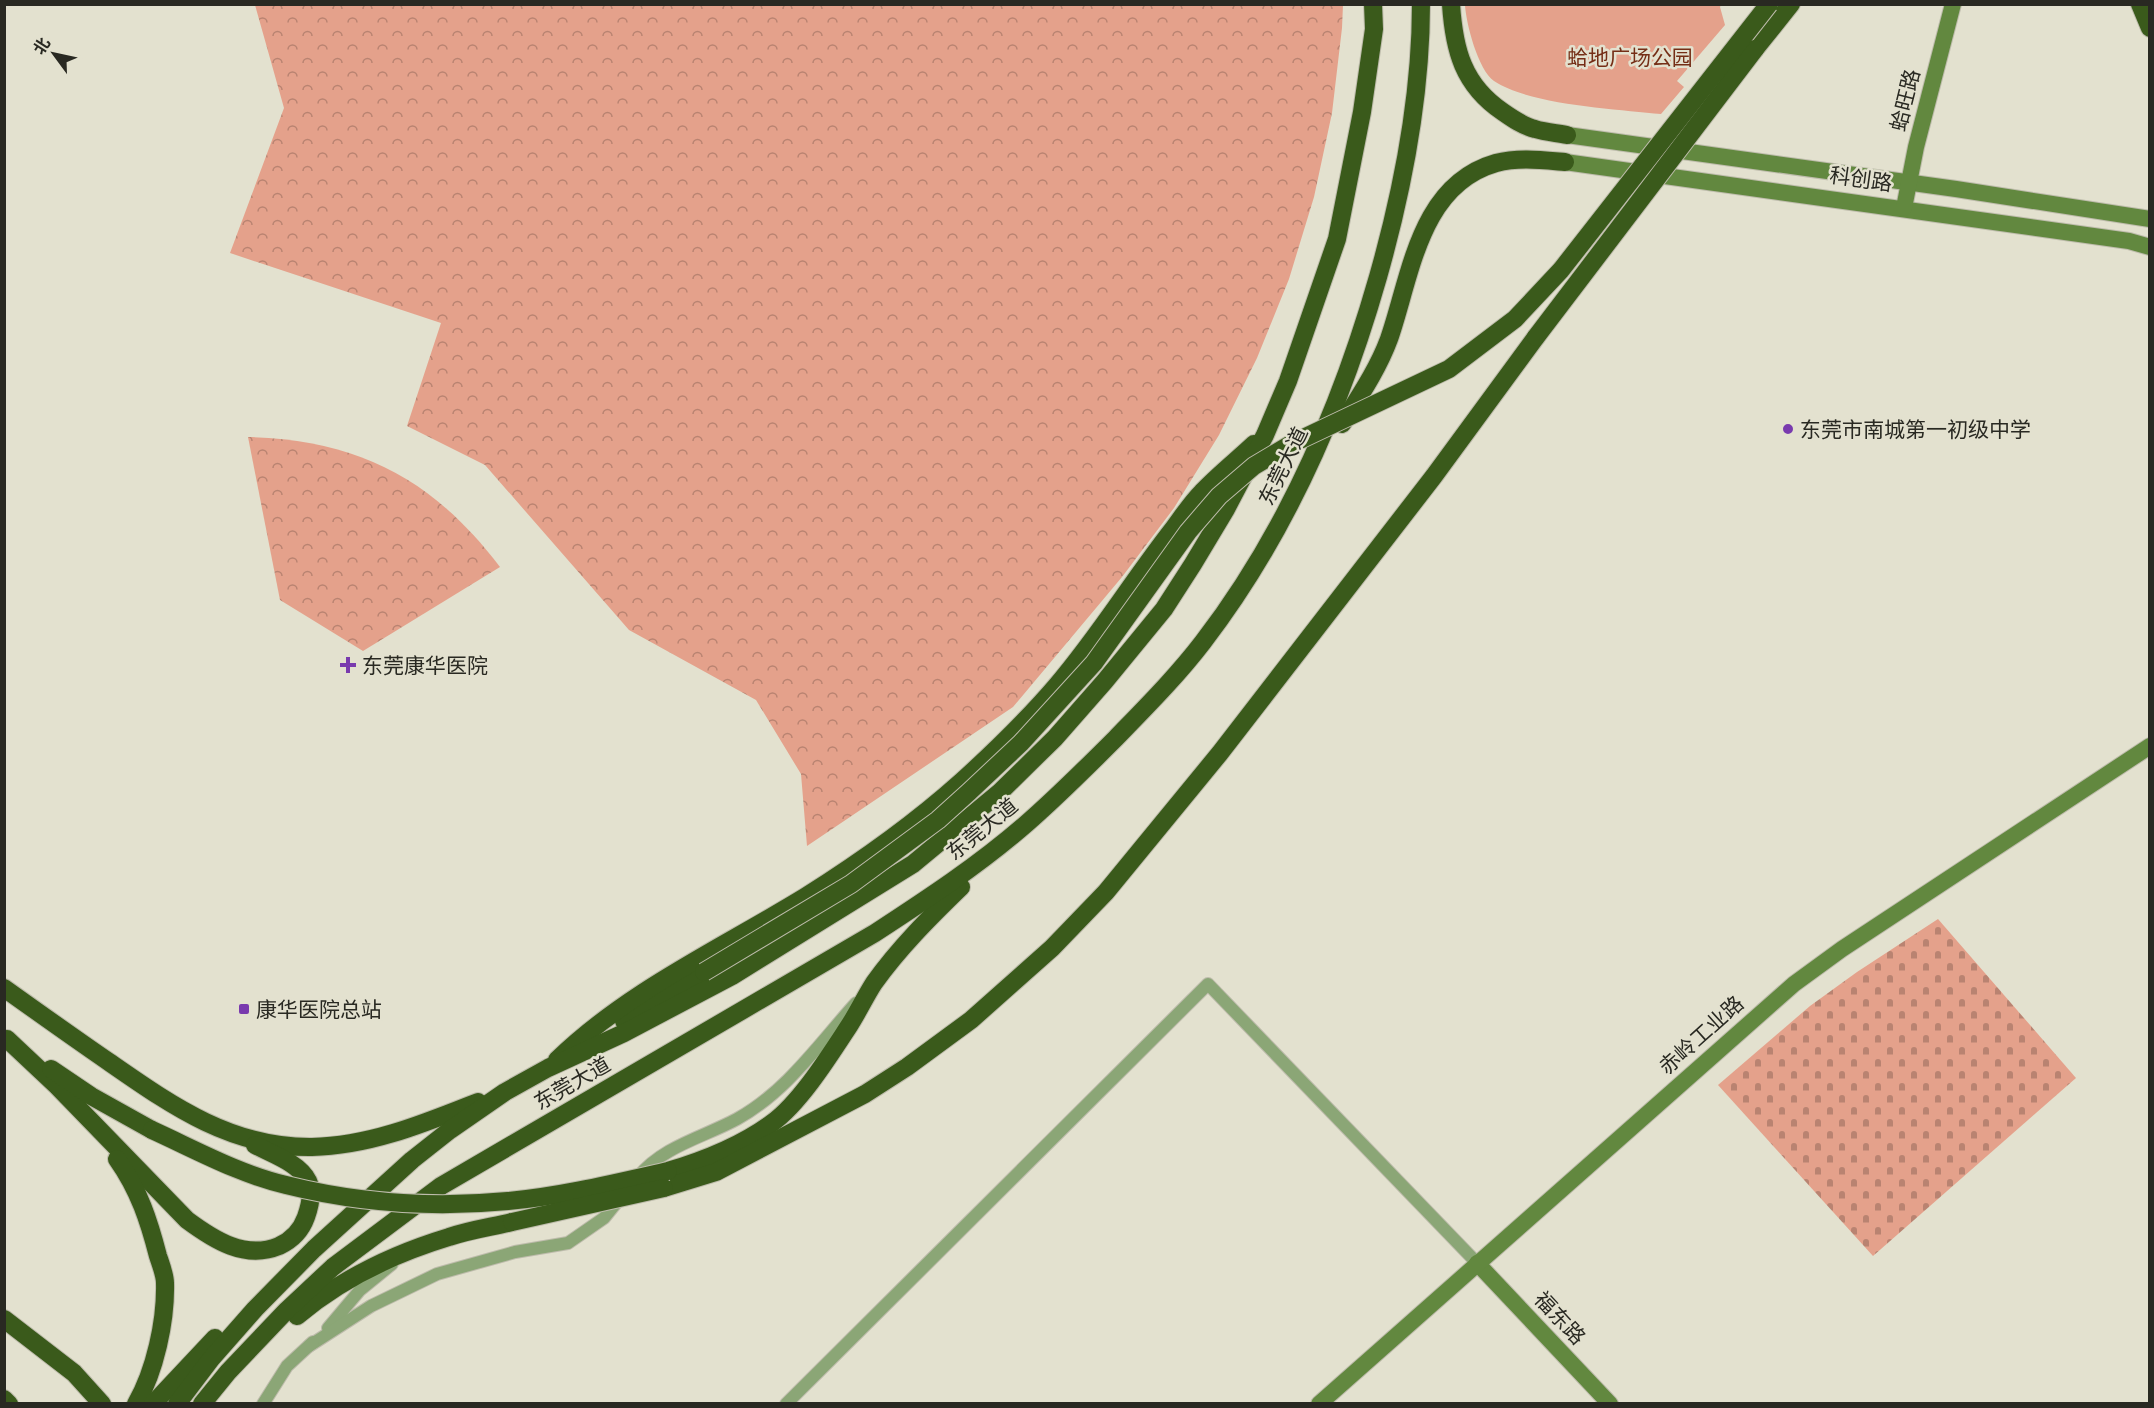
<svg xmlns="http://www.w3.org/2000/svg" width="2154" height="1408" viewBox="0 0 2154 1408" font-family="'Public Sans','Noto Sans SC',sans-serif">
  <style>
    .forest { fill: url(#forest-crowns) }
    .cemetery { fill: url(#cemetery-stones) }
    .green { fill: #e4a18b }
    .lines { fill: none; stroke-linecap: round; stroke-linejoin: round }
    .street-casing { stroke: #bebcac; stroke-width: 14 }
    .secondary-casing { stroke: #bebcac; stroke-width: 18 }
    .highway-casing { stroke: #bebcac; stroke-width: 20 }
    .street { stroke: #8ba676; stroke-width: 12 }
    .secondary { stroke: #62883f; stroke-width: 16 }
    .highway { stroke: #3a5a1b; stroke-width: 18 }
    .highway-bridge-casing { stroke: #bebcac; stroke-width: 20; stroke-linecap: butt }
    .highway-bridge { stroke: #3a5a1b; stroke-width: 18 }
    .poi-dot { fill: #793aae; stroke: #e3e1cf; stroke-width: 2 }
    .labels { text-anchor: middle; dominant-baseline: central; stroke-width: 5; stroke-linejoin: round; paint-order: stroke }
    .park-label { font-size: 21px; fill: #752e16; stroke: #e3e1cf }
    .street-label { font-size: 21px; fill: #292922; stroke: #e3e1cf }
    .poi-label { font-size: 21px; fill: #292922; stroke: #e3e1cf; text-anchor: start }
  </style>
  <defs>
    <pattern id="forest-crowns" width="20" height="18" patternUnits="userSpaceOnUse" patternTransform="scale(1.5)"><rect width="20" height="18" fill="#e4a18b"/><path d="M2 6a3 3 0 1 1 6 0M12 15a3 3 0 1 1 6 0" fill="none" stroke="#b98371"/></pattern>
    <pattern id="cemetery-stones" width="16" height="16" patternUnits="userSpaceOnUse" patternTransform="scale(1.5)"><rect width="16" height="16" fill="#e4a18b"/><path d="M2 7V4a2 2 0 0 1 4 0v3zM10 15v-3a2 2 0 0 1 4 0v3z" fill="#b98371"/></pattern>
  </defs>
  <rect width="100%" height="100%" fill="#e3e1cf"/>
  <g class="forest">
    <path d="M 255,5 L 1343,4 L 1343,5 L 1342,28 L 1332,113 L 1314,197 L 1289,279 L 1257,358 L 1219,435 L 1174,508 L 1122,577 L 1013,707 L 807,846 L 801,774 L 756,700 L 629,630 L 485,465 L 407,426 L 441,323 L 230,253 L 284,108 Z"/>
    <path d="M 248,437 C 359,440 433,479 500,567 L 363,651 L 280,600 Z"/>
  </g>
  <path class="cemetery" d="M 1938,919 L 2076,1078 L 1873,1256 L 1718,1085 L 1810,1006 L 1857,972 Z"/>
  <path class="green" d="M 1465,5 L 1721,5 L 1720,7 L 1725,25 L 1677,81 L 1684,87 L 1661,114 C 1616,109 1530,105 1494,81 C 1478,70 1466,23 1465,5 Z"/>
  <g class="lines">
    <g class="street-casing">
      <g id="street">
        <path d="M 638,1177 C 663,1146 704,1137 737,1119 C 786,1092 819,1044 856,1003"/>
        <path d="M 328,1328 L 360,1290 L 392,1264"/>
        <path d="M 309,1346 L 371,1306 L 437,1274 L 515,1252 L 568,1243 L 604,1218 L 621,1197"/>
        <path d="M 263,1404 L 287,1366 L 313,1342"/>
        <path d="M 786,1404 L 1208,984 L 1477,1263"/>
      </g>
    </g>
    <g class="secondary-casing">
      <g id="secondary">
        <path d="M 1567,135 L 1956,189 L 2150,219"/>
        <path d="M 1565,162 L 2129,241 L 2150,247"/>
        <path d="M 1904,208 L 1916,147 L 1953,4"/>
        <path d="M 1477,1263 L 1610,1404"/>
        <path d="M 1319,1404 L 1794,984 L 1842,949 L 2150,746"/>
      </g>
    </g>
    <g class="highway-casing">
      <g id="highway">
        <path d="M 1451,4 C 1454,50 1463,85 1503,112 C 1513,119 1523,126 1535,129 C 1545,132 1557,133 1567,135"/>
        <path d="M 2140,4 L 2150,28"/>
        <path d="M 1755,49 L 1791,4"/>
        <path d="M 1342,424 C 1359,397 1378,369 1389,339 C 1411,276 1419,185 1496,163 C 1518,157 1542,160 1565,162"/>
        <path d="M 4,988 C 39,1013 74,1038 109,1062 C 171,1105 231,1148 312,1147 C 370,1146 425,1123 478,1102"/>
        <path d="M 624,1021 L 704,972"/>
        <path d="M 7,1039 L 57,1086 L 187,1220 C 214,1240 245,1260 279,1246 C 292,1240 301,1231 306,1217 C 310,1206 313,1192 308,1181 C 299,1163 272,1154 255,1145"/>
        <path d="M 557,1060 C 628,991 720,949 805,897 C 859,863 913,825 961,782 C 994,752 1028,719 1057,685 C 1099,636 1133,580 1173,529 C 1182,517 1191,503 1202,492 C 1218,475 1237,460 1254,444"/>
        <path d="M 51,1069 L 91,1096 L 152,1130"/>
        <path d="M 117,1159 C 139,1190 149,1221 158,1256 C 161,1265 165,1275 165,1283 C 166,1321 155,1371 136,1404"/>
        <path d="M 668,1171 C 705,1160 741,1146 772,1123 C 800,1103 830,1055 849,1026 C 858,1012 865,997 874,983 C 899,948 930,917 961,887"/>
        <path d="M 664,1188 L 716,1172 L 865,1094 L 907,1067 L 971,1020 L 1052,948 L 1106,892 L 1220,753 L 1434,476 L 1536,337"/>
        <path d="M 297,1316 C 341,1279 393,1254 449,1237 C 469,1230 491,1227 512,1222"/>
        <path d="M 4,1319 L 74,1373 L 102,1404"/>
        <path d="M 4,1399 L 9,1404"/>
        <path d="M 153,1404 L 215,1338"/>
        <path d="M 177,1404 L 211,1359 L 255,1309 L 314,1249 L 412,1160 L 450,1130 L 505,1092 L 548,1068 L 624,1033 L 732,976 L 913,864 L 1000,792 L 1055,738 L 1105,681 L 1164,609 L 1193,564 L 1226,509 L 1265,435 L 1288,381 L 1337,239 L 1362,112 L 1374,29 L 1373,4"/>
        <path d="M 202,1404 L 228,1372 L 287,1310 L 333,1267 L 441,1186 L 875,933 C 927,899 979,865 1026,824 C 1057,797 1087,767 1116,738 C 1146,707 1177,676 1203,642 C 1286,534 1341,407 1378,277 C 1403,189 1421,97 1421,4"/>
      </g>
    </g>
    <use href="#street" class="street"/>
    <use href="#secondary" class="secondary"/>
    <use href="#highway" class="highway"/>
    <g class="highway-bridge-casing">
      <g id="highway-bridge">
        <path d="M 1536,337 L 1755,49"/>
        <path d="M 704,972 L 851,884 L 938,820 L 969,792 L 1021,743 L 1094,663 L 1188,532 L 1219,496 L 1254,466 L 1291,444 L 1449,369 L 1515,319 L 1561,270 L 1769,4"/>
        <path d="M 152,1130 C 196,1150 239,1174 286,1185 C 358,1203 435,1208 508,1201 C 562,1196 615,1183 668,1171"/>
        <path d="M 512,1222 L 664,1188"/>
      </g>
    </g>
    <use href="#highway-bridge" class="highway-bridge"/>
  </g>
  <g class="poi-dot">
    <circle cx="1788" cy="429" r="6"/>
    <path d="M345 656h6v6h6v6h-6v6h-6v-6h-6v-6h6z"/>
    <rect x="238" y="1003" width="12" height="12" rx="3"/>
  </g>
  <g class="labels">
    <g class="park-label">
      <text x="1630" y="57">蛤地广场公园</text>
    </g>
    <g class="street-label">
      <text transform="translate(1905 100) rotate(-76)">蛤旺路</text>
      <text transform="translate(1861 179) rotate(8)">科创路</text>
      <text transform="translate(1283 466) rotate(-64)">东莞大道</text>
      <text transform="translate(982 829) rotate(-39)">东莞大道</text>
      <text transform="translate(1701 1035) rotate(-42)">赤岭工业路</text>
      <text transform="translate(572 1083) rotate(-30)">东莞大道</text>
      <text transform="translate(1560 1318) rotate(47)">福东路</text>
    </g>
    <g class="poi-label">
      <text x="1800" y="429">东莞市南城第一初级中学</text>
      <text x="362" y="665">东莞康华医院</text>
      <text x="256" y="1009">康华医院总站</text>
    </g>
  </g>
  <rect width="2154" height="1408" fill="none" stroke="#292922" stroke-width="12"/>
  <g transform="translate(54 54) rotate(303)" stroke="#e3e1cf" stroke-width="4.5" paint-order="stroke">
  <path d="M0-4.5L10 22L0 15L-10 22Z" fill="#292922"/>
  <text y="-9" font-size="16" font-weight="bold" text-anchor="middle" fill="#292922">北</text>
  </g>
</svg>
